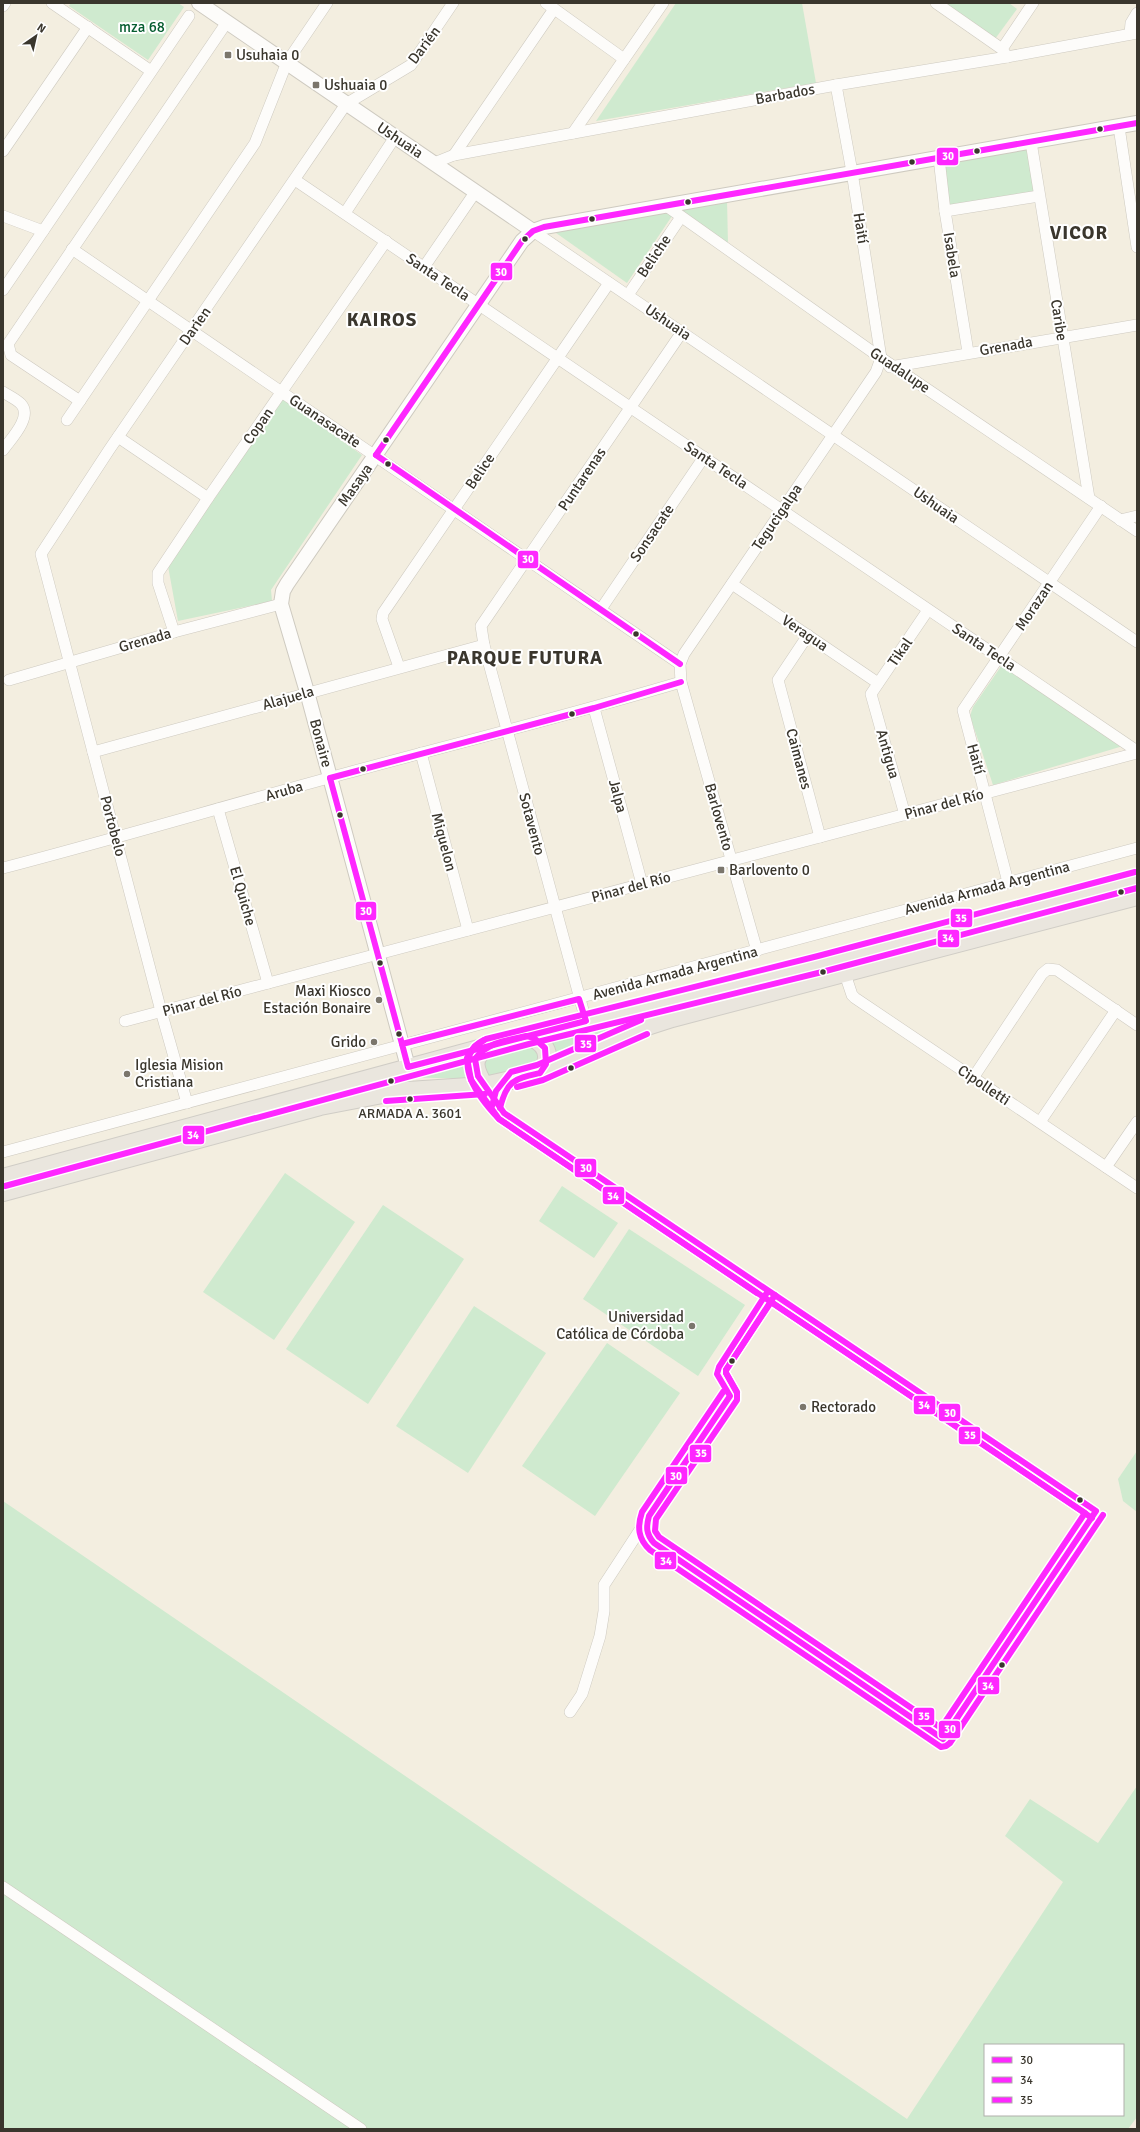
<svg xmlns="http://www.w3.org/2000/svg" width="1140" height="2132" viewBox="0 0 1140 2132" font-family="Signika,sans-serif">
  <style>
    .green { fill: #cfeacf; fill-rule: evenodd }
    .lines { fill: none; stroke-linecap: round; stroke-linejoin: round }
    .minor-casing { stroke: #cecac0; stroke-width: 12 }
    .tertiary-casing { stroke: #cecac0; stroke-width: 16 }
    .primary-casing { stroke: #d0cdc6; stroke-width: 20 }
    .minor { stroke: #fdfcfa; stroke-width: 11 }
    .tertiary { stroke: #fdfcfa; stroke-width: 14 }
    .primary { stroke: #eae6de; stroke-width: 18 }
    .bus-1-casing { stroke: #fff; stroke-width: 9 }
    .bus-2-casing { stroke: #fff; stroke-width: 9 }
    .bus-3-casing { stroke: #fff; stroke-width: 9 }
    .bus-1 { stroke: #fe27ff; stroke-width: 6 }
    .bus-2 { stroke: #fe27ff; stroke-width: 6 }
    .bus-3 { stroke: #fe27ff; stroke-width: 6 }
    .poi-dot { fill: #7b766c; stroke: #fff; stroke-width: 1.5 }
    .bus-dot { fill: #3a362d; stroke: #fff; stroke-width: 1.5 }
    .labels { text-anchor: middle; dominant-baseline: central; stroke-width: 4; stroke-linejoin: round; paint-order: stroke }
    .bus-label { font-size: 14px; fill: #3a362d; stroke: #fff }
    .park-label { font-size: 15px; fill: #065d30; stroke: #fff }
    .street-label { font-size: 15px; fill: #3a362d; stroke: #fff }
    .poi-label { font-size: 15px; fill: #3a362d; stroke: #fff; text-anchor: start }
    .district-label { font-size: 19px; font-weight: bold; letter-spacing: 1px; fill: #3a362d; stroke: #fff }
    .line-badge { stroke: #fff; stroke-width: 1.5 }
    .badge-label { font-size: 11px; text-anchor: middle; font-weight: bold; fill: #fff }
  </style>
  <rect width="100%" height="100%" fill="#f3eee0"/>
  <g class="green">
    <path d="M 71,3 L 178,3 L 184,7 L 148,60 L 69,6 Z"/>
    <path d="M 676,3 L 802,3 L 816,83 L 596,121 Z"/>
    <path d="M 944,3 L 1009,3 L 1017,9 L 995,39 Z"/>
    <path d="M 1029,145 L 1037,193 L 948,207 L 940,160 Z"/>
    <path d="M 727,199 L 728,244 L 674,209 Z"/>
    <path d="M 664,211 L 672,216 L 627,283 L 549,228 Z"/>
    <path d="M 283,399 L 362,455 L 271,590 L 272,601 L 178,621 L 168,566 Z"/>
    <path d="M 1004,662 L 1123,746 L 993,785 L 970,716 L 973,707 Z"/>
    <path d="M 689,1003 L 615,1027 L 593,1036 L 552,1058 L 545,1041 Z"/>
    <path d="M 530,1043 L 539,1046 L 539,1065 L 489,1078 L 481,1075 L 483,1057 Z"/>
    <path d="M 471,1057 L 475,1079 L 398,1077 Z"/>
    <path d="M 285,1173 L 355,1222 L 274,1340 L 203,1292 Z"/>
    <path d="M 562,1186 L 618,1223 L 594,1258 L 539,1221 Z"/>
    <path d="M 383,1205 L 464,1259 L 368,1404 L 286,1349 Z"/>
    <path d="M 629,1229 L 745,1305 L 698,1376 L 583,1299 Z"/>
    <path d="M 474,1306 L 546,1353 L 468,1473 L 396,1426 Z"/>
    <path d="M 607,1343 L 680,1393 L 595,1516 L 522,1466 Z"/>
    <path d="M 1137,1451 L 1137,1512 L 1123,1501 L 1118,1479 Z"/>
    <path d="M 3,1501 L 907,2119 L 1063,1882 L 1005,1836 L 1030,1799 L 1098,1843 L 1137,1786 L 1137,2117 L 1128,2129 L 3,2129 ZM 985,2045 L 1123,2045 L 1123,2115 L 985,2115 Z"/>
  </g>
  <g class="lines">
    <g class="minor-casing">
      <g id="minor">
        <path d="M 52,3 L 151,71"/>
        <path d="M 546,3 L 624,59"/>
        <path d="M 936,3 L 1002,49 L 1007,57"/>
        <path d="M 3,6 L 5,3"/>
        <path d="M 1130,34 L 1131,23 L 1137,13"/>
        <path d="M 1002,49 L 1033,3"/>
        <path d="M 1119,127 L 1137,247"/>
        <path d="M 573,133 L 663,3"/>
        <path d="M 1031,142 L 1089,498"/>
        <path d="M 3,151 L 88,27"/>
        <path d="M 454,155 L 554,9"/>
        <path d="M 939,158 L 945,211 L 968,352"/>
        <path d="M 434,163 L 454,155 L 836,85 L 1007,57 L 1137,33"/>
        <path d="M 295,180 L 1137,751"/>
        <path d="M 665,205 L 881,358 L 1137,531"/>
        <path d="M 945,211 L 1039,196"/>
        <path d="M 345,213 L 395,137"/>
        <path d="M 3,216 L 43,231"/>
        <path d="M 533,231 L 1137,642"/>
        <path d="M 72,249 L 680,664"/>
        <path d="M 424,267 L 476,191"/>
        <path d="M 3,290 L 189,16"/>
        <path d="M 628,295 L 681,217"/>
        <path d="M 890,367 L 1137,325"/>
        <path d="M 3,392 C 9,396 16,399 21,404 C 33,417 10,440 3,450"/>
        <path d="M 80,401 L 11,355 L 8,344 L 227,22"/>
        <path d="M 67,420 L 255,143 L 287,62 L 327,3"/>
        <path d="M 118,437 L 208,498"/>
        <path d="M 1120,520 L 1137,516"/>
        <path d="M 732,584 L 878,683"/>
        <path d="M 601,609 L 704,457"/>
        <path d="M 174,632 L 158,583 L 158,573 L 208,498 L 386,241"/>
        <path d="M 808,635 L 778,680 L 820,837"/>
        <path d="M 399,667 L 382,619 L 383,613 L 609,283"/>
        <path d="M 9,680 L 174,632 L 281,604"/>
        <path d="M 594,708 L 642,884"/>
        <path d="M 93,752 L 484,645"/>
        <path d="M 421,753 L 468,930"/>
        <path d="M 218,809 L 268,983"/>
        <path d="M 905,815 L 871,694 L 928,610"/>
        <path d="M 3,868 C 118,838 232,804 347,773 C 458,743 570,715 681,682"/>
        <path d="M 1008,882 L 963,710 L 1101,506"/>
        <path d="M 757,951 L 681,682 L 680,664 L 684,654 L 876,372 L 881,358 L 852,172 L 836,85"/>
        <path d="M 844,971 L 852,995 L 855,998 L 1137,1188"/>
        <path d="M 125,1021 L 1137,753"/>
        <path d="M 586,1021 L 484,645 L 481,626 L 682,332"/>
        <path d="M 973,1078 L 1042,974 L 1048,969 L 1057,970 L 1137,1025"/>
        <path d="M 187,1103 L 161,1011 L 41,554 L 109,450 L 346,104 L 411,65 L 453,3"/>
        <path d="M 1040,1122 L 1116,1010"/>
        <path d="M 3,1152 L 1137,848"/>
        <path d="M 1106,1167 L 1137,1122"/>
        <path d="M 570,1712 L 582,1694 L 600,1636 L 604,1611 L 604,1585 L 649,1516"/>
        <path d="M 3,1887 L 361,2129"/>
      </g>
    </g>
    <g class="tertiary-casing">
      <g id="tertiary">
        <path d="M 199,3 L 533,231"/>
        <path d="M 408,1067 L 307,692 L 281,604 L 283,591 L 287,584 L 522,241 L 533,231 L 544,227 L 1137,123"/>
      </g>
    </g>
    <g class="primary-casing">
      <g id="primary">
        <path d="M 527,1036 C 546,1041 554,1057 540,1073"/>
        <path d="M 484,1086 C 475,1070 469,1058 488,1047"/>
        <path d="M 3,1178 L 527,1036 L 820,964 L 1137,880"/>
        <path d="M 3,1192 L 320,1106 L 393,1092 L 484,1086 L 525,1077 L 557,1066 L 641,1028 L 672,1018 L 1137,896"/>
      </g>
    </g>
    <use href="#minor" class="minor"/>
    <use href="#tertiary" class="tertiary"/>
    <use href="#primary" class="primary"/>
    <g class="bus-1-casing">
      <g id="bus-1">
        <path d="M 376,455 L 522,241 L 533,231 L 544,227 L 1137,123"/>
        <path d="M 376,455 L 680,664"/>
        <path d="M 330,778 L 402,1044"/>
        <path d="M 330,778 L 594,708 L 681,682"/>
        <path d="M 579,999 L 586,1021 L 408,1067 L 402,1044 Z"/>
        <path d="M 527,1036 C 508,1040 487,1042 475,1059 L 478,1076 L 504,1113 L 1096,1511 L 943,1739 L 654,1543 C 646,1534 646,1527 649,1516 L 730,1396 L 717,1374 L 719,1367 L 768,1291"/>
        <path d="M 500,1108 C 507,1080 514,1079 540,1073 L 546,1064 L 545,1048 L 534,1038 L 527,1036"/>
      </g>
    </g>
    <g class="bus-2-casing">
      <g id="bus-2">
        <path d="M 484,1040 C 448,1059 480,1099 499,1119 L 1092,1518"/>
        <path d="M 517,1087 L 543,1080 L 647,1034"/>
        <path d="M 386,1101 L 485,1094"/>
        <path d="M 5,1186 L 529,1044 L 822,972 L 1137,888"/>
        <path d="M 723,1392 L 642,1512 C 637,1527 638,1539 650,1550 L 941,1747 L 946,1746 L 950,1743 L 1103,1515"/>
        <path d="M 737,1392 L 726,1373 L 726,1370 L 775,1295"/>
      </g>
    </g>
    <g class="bus-3-casing">
      <g id="bus-3">
        <path d="M 492,1106 L 496,1091 L 511,1072 L 537,1065 L 641,1020"/>
        <path d="M 757,1293 L 499,1119 L 471,1080 L 467,1058 L 475,1046 L 486,1039 L 818,956 L 1135,872"/>
        <path d="M 771,1302 L 1085,1513 L 941,1728 L 659,1537 L 655,1531 L 656,1519 L 737,1400 L 737,1393 L 726,1373 L 726,1370 Z"/>
      </g>
    </g>
    <use href="#bus-1" class="bus-1"/>
    <use href="#bus-2" class="bus-2"/>
    <use href="#bus-3" class="bus-3"/>
  </g>
  <g class="poi-dot">
    <rect x="224" y="51" width="8" height="8" rx="2"/>
    <rect x="312" y="81" width="8" height="8" rx="2"/>
    <rect x="717" y="866" width="8" height="8" rx="2"/>
    <circle cx="379" cy="1000" r="4"/>
    <circle cx="374" cy="1042" r="4"/>
    <circle cx="127" cy="1074" r="4"/>
    <circle cx="692" cy="1326" r="4"/>
    <circle cx="803" cy="1407" r="4"/>
  </g>
  <g class="bus-dot">
    <circle cx="1100" cy="129" r="3.5"/>
    <circle cx="977" cy="151" r="3.5"/>
    <circle cx="912" cy="162" r="3.5"/>
    <circle cx="688" cy="202" r="3.5"/>
    <circle cx="592" cy="219" r="3.5"/>
    <circle cx="525" cy="239" r="3.5"/>
    <circle cx="386" cy="440" r="3.5"/>
    <circle cx="388" cy="464" r="3.5"/>
    <circle cx="636" cy="634" r="3.5"/>
    <circle cx="572" cy="714" r="3.5"/>
    <circle cx="363" cy="769" r="3.5"/>
    <circle cx="340" cy="815" r="3.5"/>
    <circle cx="1121" cy="892" r="3.5"/>
    <circle cx="380" cy="963" r="3.5"/>
    <circle cx="823" cy="972" r="3.5"/>
    <circle cx="399" cy="1034" r="3.5"/>
    <circle cx="571" cy="1068" r="3.5"/>
    <circle cx="391" cy="1081" r="3.5"/>
    <circle cx="410" cy="1099" r="3.5"/>
    <circle cx="732" cy="1361" r="3.5"/>
    <circle cx="1080" cy="1500" r="3.5"/>
    <circle cx="1002" cy="1665" r="3.5"/>
  </g>
  <g class="labels">
    <g class="bus-label">
      <text x="410" y="1113">ARMADA A. 3601</text>
    </g>
    <g class="park-label">
      <text x="142" y="27">mza 68</text>
    </g>
    <g class="street-label">
      <text transform="translate(424 45) rotate(-53)">Darién</text>
      <text transform="translate(785 94) rotate(-10)">Barbados</text>
      <text transform="translate(400 140) rotate(34)">Ushuaia</text>
      <text transform="translate(861 228) rotate(81)">Haití</text>
      <text transform="translate(952 255) rotate(81)">Isabela</text>
      <text transform="translate(654 256) rotate(-56)">Beliche</text>
      <text transform="translate(438 277) rotate(34)">Santa Tecla</text>
      <text transform="translate(1059 320) rotate(81)">Caribe</text>
      <text transform="translate(668 322) rotate(34)">Ushuaia</text>
      <text transform="translate(195 326) rotate(-55)">Darien</text>
      <text transform="translate(1006 346) rotate(-10)">Grenada</text>
      <text transform="translate(900 370) rotate(34)">Guadalupe</text>
      <text transform="translate(325 421) rotate(34)">Guanasacate</text>
      <text transform="translate(258 426) rotate(-55)">Copan</text>
      <text transform="translate(716 465) rotate(34)">Santa Tecla</text>
      <text transform="translate(480 471) rotate(-56)">Belice</text>
      <text transform="translate(582 479) rotate(-56)">Puntarenas</text>
      <text transform="translate(355 485) rotate(-55)">Masaya</text>
      <text transform="translate(936 505) rotate(35)">Ushuaia</text>
      <text transform="translate(777 517) rotate(-56)">Tegucigalpa</text>
      <text transform="translate(652 533) rotate(-56)">Sonsacate</text>
      <text transform="translate(1034 606) rotate(-56)">Morazan</text>
      <text transform="translate(805 633) rotate(34)">Veragua</text>
      <text transform="translate(145 640) rotate(-16)">Grenada</text>
      <text transform="translate(984 647) rotate(34)">Santa Tecla</text>
      <text transform="translate(900 652) rotate(-55)">Tikal</text>
      <text transform="translate(288 698) rotate(-16)">Alajuela</text>
      <text transform="translate(321 743) rotate(75)">Bonaire</text>
      <text transform="translate(888 754) rotate(74)">Antigua</text>
      <text transform="translate(799 759) rotate(75)">Caimanes</text>
      <text transform="translate(976 759) rotate(74)">Haití</text>
      <text transform="translate(284 791) rotate(-16)">Aruba</text>
      <text transform="translate(618 796) rotate(75)">Jalpa</text>
      <text transform="translate(944 804) rotate(-15)">Pinar del Río</text>
      <text transform="translate(719 817) rotate(74)">Barlovento</text>
      <text transform="translate(532 824) rotate(75)">Sotavento</text>
      <text transform="translate(113 826) rotate(75)">Portobelo</text>
      <text transform="translate(444 842) rotate(75)">Miquelon</text>
      <text transform="translate(631 887) rotate(-15)">Pinar del Río</text>
      <text transform="translate(987 888) rotate(-15)">Avenida Armada Argentina</text>
      <text transform="translate(243 896) rotate(74)">El Quiche</text>
      <text transform="translate(675 973) rotate(-15)">Avenida Armada Argentina</text>
      <text transform="translate(202 1001) rotate(-15)">Pinar del Río</text>
      <text transform="translate(984 1085) rotate(34)">Cipolletti</text>
    </g>
    <g class="poi-label">
      <text x="236" y="55">Usuhaia 0</text>
      <text x="324" y="85">Ushuaia 0</text>
      <text x="729" y="870">Barlovento 0</text>
      <text x="371" y="991" text-anchor="end">Maxi Kiosco<tspan x="371" dy="17">Estación Bonaire</tspan></text>
      <text x="366" y="1042" text-anchor="end">Grido</text>
      <text x="135" y="1065">Iglesia Mision<tspan x="135" dy="17">Cristiana</tspan></text>
      <text x="684" y="1317" text-anchor="end">Universidad<tspan x="684" dy="17">Católica de Córdoba</tspan></text>
      <text x="811" y="1407">Rectorado</text>
    </g>
    <g class="district-label">
      <text x="1079" y="233">VICOR</text>
      <text x="382" y="320">KAIROS</text>
      <text x="525" y="658">PARQUE FUTURA</text>
    </g>
  </g>
  <g class="line-badge">
    <rect x="936" y="147" width="23" height="19" rx="4" fill="#fe27ff"/>
    <rect x="490" y="262" width="23" height="19" rx="4" fill="#fe27ff"/>
    <rect x="517" y="550" width="22" height="19" rx="4" fill="#fe27ff"/>
    <rect x="355" y="901" width="22" height="20" rx="4" fill="#fe27ff"/>
    <rect x="950" y="908" width="23" height="20" rx="4" fill="#fe27ff"/>
    <rect x="937" y="929" width="23" height="19" rx="4" fill="#fe27ff"/>
    <rect x="574" y="1034" width="23" height="19" rx="4" fill="#fe27ff"/>
    <rect x="182" y="1125" width="23" height="20" rx="4" fill="#fe27ff"/>
    <rect x="574" y="1158" width="23" height="20" rx="4" fill="#fe27ff"/>
    <rect x="602" y="1186" width="23" height="19" rx="4" fill="#fe27ff"/>
    <rect x="913" y="1395" width="23" height="20" rx="4" fill="#fe27ff"/>
    <rect x="938" y="1403" width="23" height="19" rx="4" fill="#fe27ff"/>
    <rect x="958" y="1426" width="23" height="19" rx="4" fill="#fe27ff"/>
    <rect x="689" y="1444" width="23" height="19" rx="4" fill="#fe27ff"/>
    <rect x="665" y="1466" width="23" height="19" rx="4" fill="#fe27ff"/>
    <rect x="654" y="1551" width="23" height="19" rx="4" fill="#fe27ff"/>
    <rect x="977" y="1676" width="23" height="19" rx="4" fill="#fe27ff"/>
    <rect x="913" y="1707" width="22" height="19" rx="4" fill="#fe27ff"/>
    <rect x="938" y="1720" width="23" height="19" rx="4" fill="#fe27ff"/>
  </g>
  <g class="badge-label">
    <text x="948" y="160">30</text>
    <text x="501" y="276">30</text>
    <text x="528" y="563">30</text>
    <text x="366" y="915">30</text>
    <text x="961" y="922">35</text>
    <text x="948" y="942">34</text>
    <text x="586" y="1048">35</text>
    <text x="193" y="1139">34</text>
    <text x="586" y="1172">30</text>
    <text x="613" y="1200">34</text>
    <text x="924" y="1409">34</text>
    <text x="950" y="1417">30</text>
    <text x="970" y="1439">35</text>
    <text x="701" y="1457">35</text>
    <text x="676" y="1480">30</text>
    <text x="666" y="1565">34</text>
    <text x="988" y="1690">34</text>
    <text x="924" y="1720">35</text>
    <text x="950" y="1733">30</text>
  </g>
  <rect width="1140" height="2132" fill="none" stroke="#3a362d" stroke-width="8"/>
  <rect x="984" y="2044" width="140" height="72" fill="#ffffff" stroke="#b0afab"/>
  <rect x="992" y="2057" width="20" height="6" fill="#fe27ff" stroke="#b0afab"/>
  <text x="1020" y="2064" font-size="12" fill="#3a362d">30</text>
  <rect x="992" y="2077" width="20" height="6" fill="#fe27ff" stroke="#b0afab"/>
  <text x="1020" y="2084" font-size="12" fill="#3a362d">34</text>
  <rect x="992" y="2097" width="20" height="6" fill="#fe27ff" stroke="#b0afab"/>
  <text x="1020" y="2104" font-size="12" fill="#3a362d">35</text>
  <g transform="translate(36 36) rotate(34)" stroke="#ffffff" stroke-width="3" paint-order="stroke">
  <path d="M0-3L7 15L0 10L-7 15Z" fill="#3a362d"/>
  <text y="-6" font-size="11" font-weight="bold" text-anchor="middle" fill="#3a362d">N</text>
  </g>
</svg>
